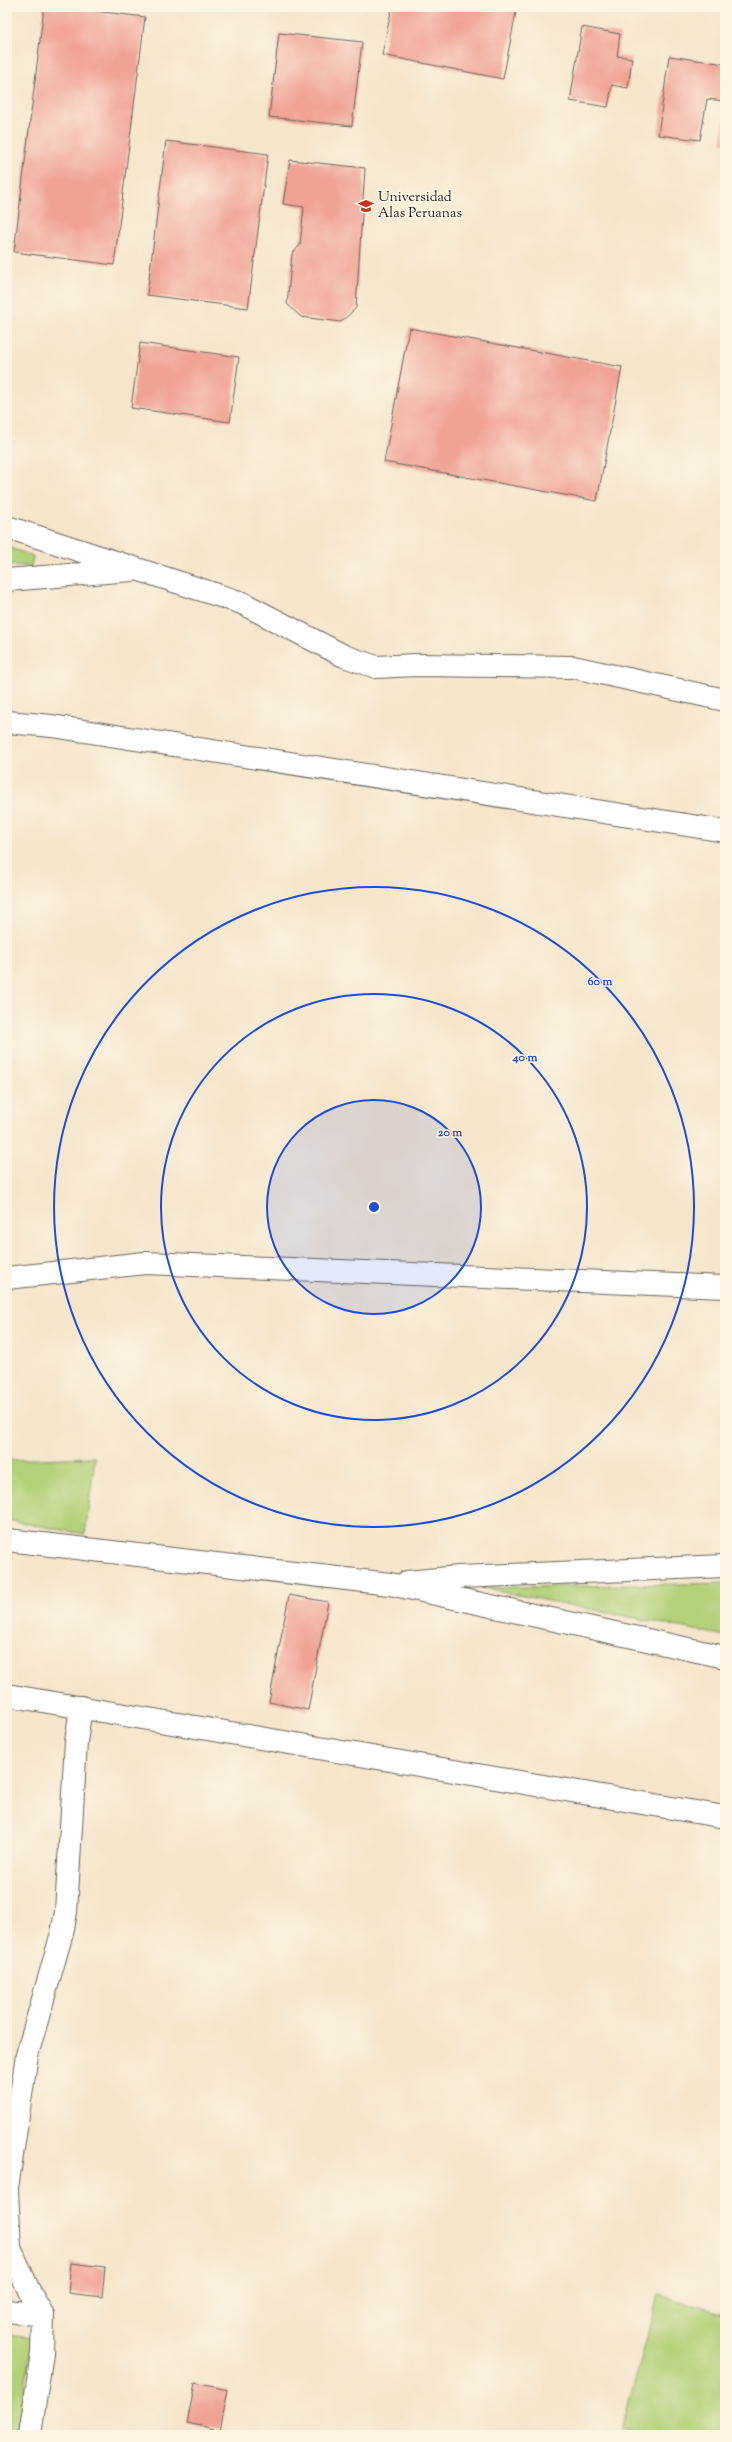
<svg xmlns="http://www.w3.org/2000/svg" width="732" height="2442" viewBox="0 0 732 2442" font-family="'Sorts Mill Goudy',serif">
  <style>
    .green { fill: #b2d179; stroke: #67764a }
    .building { fill: #f0a394 }
    .lines { fill: none; stroke-linecap: round; stroke-linejoin: round }
    .minor-casing { stroke: #686259; stroke-width: 24 }
    .minor { stroke: #fff; stroke-width: 22 }
    .ring { fill: none; stroke: #1d4ed8; stroke-width: 2 }
    .labels { text-anchor: middle; dominant-baseline: central; stroke-width: 3; stroke-linejoin: round; paint-order: stroke }
    .poi-label { font-size: 14px; fill: #1c1c1c; stroke: #fcf5e5; text-anchor: start }
    .centre { fill: #1d4ed8; stroke: #fcf5e5; stroke-width: 2 }
    .ring-label { font-size: 12px; text-anchor: middle; font-weight: bold; fill: #1d4ed8; stroke: #fcf5e5; stroke-width: 3; stroke-linejoin: round; paint-order: stroke }
  </style>
  <rect width="100%" height="100%" fill="#fcf5e5"/>
  <filter id="ink" filterUnits="userSpaceOnUse"><feTurbulence type="fractalNoise" baseFrequency=".025" numOctaves="2"/><feDisplacementMap in="SourceGraphic" scale="8" xChannelSelector="R" yChannelSelector="G"/><feConvolveMatrix kernelMatrix="1 2 1 2 8 2 1 2 1" color-interpolation-filters="sRGB"/></filter>
  <filter id="wash" filterUnits="userSpaceOnUse"><feTurbulence type="fractalNoise" baseFrequency=".012" numOctaves="4" result="noise"/><feDisplacementMap in="SourceGraphic" scale="16" xChannelSelector="R" yChannelSelector="G"/><feGaussianBlur stdDeviation="0.9" result="paint"/><feColorMatrix in="noise" values="0 0 0 0 0 0 0 0 0 0 0 0 0 0 0 0 0 1.4 0 .05"/><feComposite in="paint" operator="in"/></filter>
  <g filter="url(#wash)">
    <rect width="100%" height="100%" fill="#f5e5ca"/>
    <g class="green">
      <path d="M 7,547 L 33,556 L 31,567 L 7,564 Z"/>
      <path d="M 95,1457 L 85,1534 L 7,1520 L 7,1460 Z"/>
      <path d="M 725,1583 L 725,1636 L 483,1588 Z"/>
      <path d="M 659,2295 L 725,2314 L 725,2435 L 637,2435 L 621,2430 Z"/>
      <path d="M 7,2335 L 33,2338 L 17,2435 L 7,2435 Z"/>
    </g>
    <g id="blocks">
      <g class="building">
        <path d="M 44,7 L 61,7 L 145,17 L 114,265 L 14,252 Z"/>
        <path d="M 392,7 L 517,7 L 503,79 L 382,55 Z"/>
        <path d="M 582,27 L 620,34 L 617,56 L 632,58 L 628,88 L 612,85 L 608,107 L 570,101 Z"/>
        <path d="M 279,33 L 362,42 L 352,126 L 269,117 Z"/>
        <path d="M 669,56 L 725,64 L 725,101 L 707,99 L 700,140 L 658,135 Z"/>
        <path d="M 724,121 L 725,121 L 725,143 L 721,143 Z"/>
        <path d="M 166,141 L 268,154 L 248,308 L 147,295 Z"/>
        <path d="M 290,160 L 365,168 L 356,308 L 341,322 L 301,317 L 287,304 L 292,254 L 300,245 L 304,207 L 283,204 Z"/>
        <path d="M 409,328 L 622,367 L 597,501 L 384,462 Z"/>
        <path d="M 140,343 L 239,357 L 230,422 L 131,408 Z"/>
        <path d="M 289,1595 L 328,1602 L 308,1710 L 269,1702 Z"/>
        <path d="M 71,2263 L 105,2267 L 102,2297 L 68,2293 Z"/>
        <path d="M 195,2383 L 228,2390 L 220,2430 L 187,2423 Z"/>
      </g>
    </g>
  </g>
  <g filter="url(#ink)">
    <use href="#blocks" fill-opacity="0" stroke="#686259" stroke-width="1"/>
    <g class="lines">
      <g class="minor-casing">
        <g id="minor">
          <path d="M 7,527 L 242,603 L 344,656 L 376,667 L 416,665 L 573,667 L 725,700"/>
          <path d="M 7,580 L 131,570"/>
          <path d="M 7,722 L 52,726 L 725,831"/>
          <path d="M 7,1278 L 145,1263 L 725,1287"/>
          <path d="M 7,1540 L 390,1584 L 725,1657"/>
          <path d="M 407,1582 L 459,1577 L 725,1566"/>
          <path d="M 7,1695 L 725,1817"/>
          <path d="M 7,2188 L 27,2055 L 62,1933 L 66,1912 L 76,1742 L 81,1707"/>
          <path d="M 7,2190 L 10,2248 L 31,2295 L 43,2315 L 42,2353 L 30,2435"/>
          <path d="M 7,2311 L 43,2315"/>
        </g>
      </g>
      <use href="#minor" class="minor"/>
    </g>
  </g>
  <circle cx="374" cy="1207" r="107" fill="#1d4ed8" fill-opacity=".12"/>
  <g class="ring">
    <circle cx="374" cy="1207" r="107"/>
    <circle cx="374" cy="1207" r="213"/>
    <circle cx="374" cy="1207" r="320"/>
  </g>
  <defs>
    <g id="university-bare" transform="scale(1.2)"><path d="M0-5L7-2L0 1L-7-2ZM-4 1L0 2.5L4 1V4Q0 6-4 4Z" fill="#c8321e" stroke="#fcf5e5" stroke-width="2.5" paint-order="stroke"/></g>
  </defs>
  <g fill-rule="evenodd">
    <use href="#university-bare" x="366" y="206"/>
  </g>
  <g class="labels">
    <g class="poi-label">
      <text x="378" y="198">Universidad<tspan x="378" dy="16">Alas Peruanas</tspan></text>
    </g>
  </g>
  <circle cx="374" cy="1207" r="6" class="centre"/>
  <g class="ring-label">
    <text x="600" y="985">60 m</text>
    <text x="525" y="1061">40 m</text>
    <text x="450" y="1136">20 m</text>
  </g>
  <rect width="732" height="2442" fill="none" stroke="#fcf5e5" stroke-width="24"/>
</svg>
